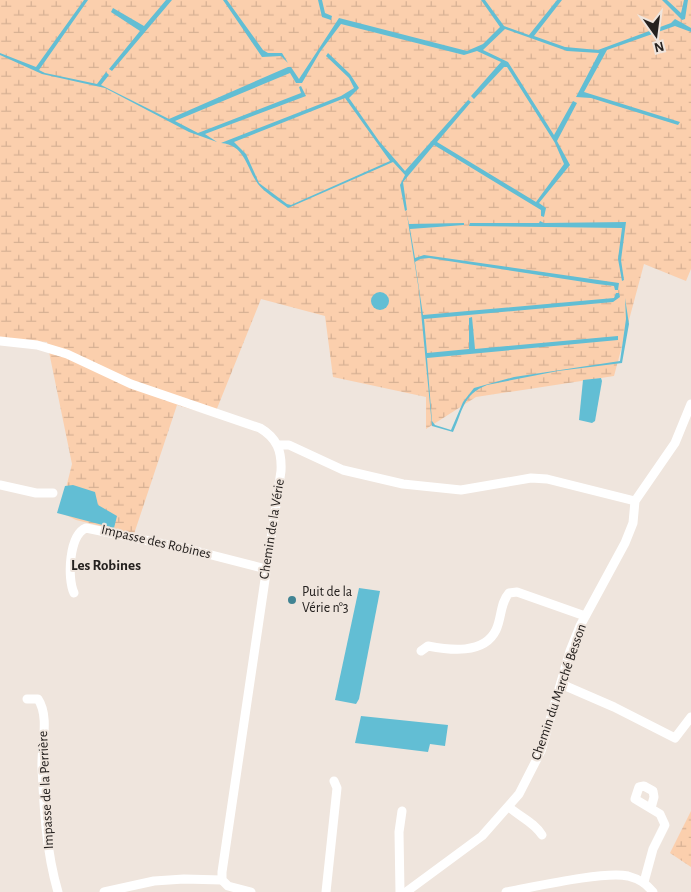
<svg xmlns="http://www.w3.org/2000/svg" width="691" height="892" viewBox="0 0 691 892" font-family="'Alegreya Sans',sans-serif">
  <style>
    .wetland { fill: url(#wetland-marsh) }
    .water { fill: #62bed4; fill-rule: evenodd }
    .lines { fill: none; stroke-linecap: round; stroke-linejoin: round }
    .minor { stroke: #fff; stroke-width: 9 }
    .poi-dot { fill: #418493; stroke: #efe5dd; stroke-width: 2 }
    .labels { text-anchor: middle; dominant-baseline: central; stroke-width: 4; stroke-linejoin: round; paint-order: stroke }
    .street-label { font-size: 14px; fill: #25211f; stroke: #efe5dd }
    .poi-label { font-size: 14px; fill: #25211f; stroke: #efe5dd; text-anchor: start }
    .neighbourhood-label { font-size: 15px; font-weight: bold; fill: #25211f; stroke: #efe5dd }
  </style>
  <defs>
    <pattern id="wetland-marsh" width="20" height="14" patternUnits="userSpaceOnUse" patternTransform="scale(1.25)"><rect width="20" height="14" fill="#fbcfad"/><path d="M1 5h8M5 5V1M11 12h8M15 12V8" fill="none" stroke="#d7b194"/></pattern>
  </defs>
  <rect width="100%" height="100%" fill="#efe5dd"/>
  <g class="wetland">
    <path d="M 0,0 L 691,0 L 691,269 L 686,281 L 644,264 L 614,376 L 476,397 L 426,429 L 426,397 L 333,377 L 325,316 L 261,299 L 214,416 L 177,405 L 134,534 L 76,520 L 60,512 L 72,464 L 47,342 L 0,338 Z"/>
    <path d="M 691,811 L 691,867 L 670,853 Z"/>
  </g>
  <g class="water">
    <path d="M 84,0 L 88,0 L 39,70 L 45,73 L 97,84 L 106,72 L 109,75 L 101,85 L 169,119 L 288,67 L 291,67 L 299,79 L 339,18 L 467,51 L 483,44 L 500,27 L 481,0 L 485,0 L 504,26 L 529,35 L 557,0 L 562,0 L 534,36 L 565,47 L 598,50 L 671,23 L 675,19 L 691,28 L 691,32 L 675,26 L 607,50 L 584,92 L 680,122 L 678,125 L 591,98 L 576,97 L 599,53 L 567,51 L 505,29 L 483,50 L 508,62 L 554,135 L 573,101 L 577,103 L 557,141 L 570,165 L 539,203 L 546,208 L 544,217 L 541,216 L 541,210 L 434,145 L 403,182 L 407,210 L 405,211 L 400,185 L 405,175 L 393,162 L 288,208 C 279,201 264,192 258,184 C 246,167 245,145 221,143 L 341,96 L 354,88 L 349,78 L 326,56 L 328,53 L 350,74 L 359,88 L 349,98 L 379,141 L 405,171 L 468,100 L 471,102 L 437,142 L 536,202 L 564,164 L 555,143 L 507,67 L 504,67 L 474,99 L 471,96 L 501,62 L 477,51 L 464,55 L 341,24 L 320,52 L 302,83 L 296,83 L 290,73 L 175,121 L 198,133 L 301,93 L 299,87 L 301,86 L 306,96 L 205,134 L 217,142 L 189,132 L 105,88 L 42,74 L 0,55 L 0,53 L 36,67 ZM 345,98 L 390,161 L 291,205 L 287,204 L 259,183 L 246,154 L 234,142 Z"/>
    <path d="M 166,0 L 172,0 L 112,71 L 109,69 L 140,31 L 111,12 L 113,8 L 144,26 Z"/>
    <path d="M 223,0 L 227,0 L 263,50 L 268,53 L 282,53 L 288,63 L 281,56 L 262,57 Z"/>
    <path d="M 318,0 L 322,0 L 325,13 L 332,16 L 331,20 L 322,17 Z"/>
    <path d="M 662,0 L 667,0 L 681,13 L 684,0 L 688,0 L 685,19 L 682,20 Z"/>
    <path d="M 407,215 L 409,224 L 464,223 L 464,225 L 410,229 L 415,258 L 424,255 L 619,283 L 618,290 L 615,290 L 614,286 L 597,284 L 429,258 L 420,259 L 415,262 L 423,315 L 614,298 L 616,293 L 619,293 L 620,297 L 613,302 L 424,319 L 427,353 L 469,349 L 469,318 L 472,317 L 475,349 L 618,336 L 618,340 L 427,358 L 432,421 L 435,425 L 451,430 L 463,402 L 474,388 L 514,377 L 620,361 L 626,319 L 625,298 L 629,324 L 622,363 L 558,371 L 487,385 C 462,395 463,411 453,432 L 432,426 L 419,291 Z"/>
    <path d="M 540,221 L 544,223 L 626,222 L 621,260 L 624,280 L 622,281 L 618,259 L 622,228 L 469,226 L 470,223 L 539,223 Z"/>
    <circle cx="380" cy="301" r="9"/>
    <path d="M 601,378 L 602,381 L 595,421 L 592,423 L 579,420 L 583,380 Z"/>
    <path d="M 73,485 L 95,492 L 98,505 L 117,516 L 114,528 L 57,513 L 65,486 Z"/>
    <path d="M 359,588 L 380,591 L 359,699 L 356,704 L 335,700 Z"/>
    <path d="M 361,716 L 448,725 L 445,746 L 430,744 L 428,752 L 355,743 Z"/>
  </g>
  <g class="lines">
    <g class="minor">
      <path d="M 0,341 L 37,345 L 67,354 L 131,384 L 260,428 C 277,438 282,451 281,471 L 222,872 L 222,880 L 228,886 L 251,892"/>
      <path d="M 278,445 L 289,445 L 343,470 L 403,484 L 461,490 L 531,478 L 547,479 L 635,501"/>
      <path d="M 0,485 L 36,493 L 53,493"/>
      <path d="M 74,593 C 67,578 69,535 86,528 L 188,549 L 266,569"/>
      <path d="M 421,651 L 428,646 C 449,650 484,655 496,630 C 502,617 500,603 509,593 L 517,592 L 585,616"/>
      <path d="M 561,684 L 614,707 L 675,738 L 691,717"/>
      <path d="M 27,699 L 38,699 C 50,717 41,746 42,767 C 44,809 46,851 58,892"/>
      <path d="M 509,807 C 520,817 534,822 542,835"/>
      <path d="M 644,882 L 653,849 L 665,825 L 660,814 L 635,799 L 639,787 L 644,786 L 653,791 L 654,797 L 651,808"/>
      <path d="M 104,892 L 154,881 L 184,879 L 222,880"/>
      <path d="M 326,892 L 337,788 L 334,781"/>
      <path d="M 400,892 L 399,832 L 402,811"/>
      <path d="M 406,892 L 482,836 L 519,794 L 541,751 L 570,651 L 580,626 L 625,543 L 633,523 L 635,501 L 675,443 L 691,404"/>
      <path d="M 506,892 C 534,887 603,871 628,876 C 639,879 646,883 653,892"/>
    </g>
  </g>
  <circle class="poi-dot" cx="292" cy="600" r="5"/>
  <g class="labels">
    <g class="street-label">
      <text transform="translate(272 529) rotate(-81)">Chemin de la Vérie</text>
      <text transform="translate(156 542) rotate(13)">Impasse des Robines</text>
      <text transform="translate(559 692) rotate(-71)">Chemin du Marché Besson</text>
      <text transform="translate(46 790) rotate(-93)">Impasse de la Perrière</text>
    </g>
    <g class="poi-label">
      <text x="302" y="592">Puit de la<tspan x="302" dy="16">Vérie n°3</tspan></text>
    </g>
    <g class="neighbourhood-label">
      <text x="106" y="565">Les Robines</text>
    </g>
  </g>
  <g transform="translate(656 35) rotate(166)" stroke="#efe5dd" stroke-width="4" paint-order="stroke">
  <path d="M0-4L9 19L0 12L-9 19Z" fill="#25211f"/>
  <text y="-8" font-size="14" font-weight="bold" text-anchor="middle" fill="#25211f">N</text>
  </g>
</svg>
